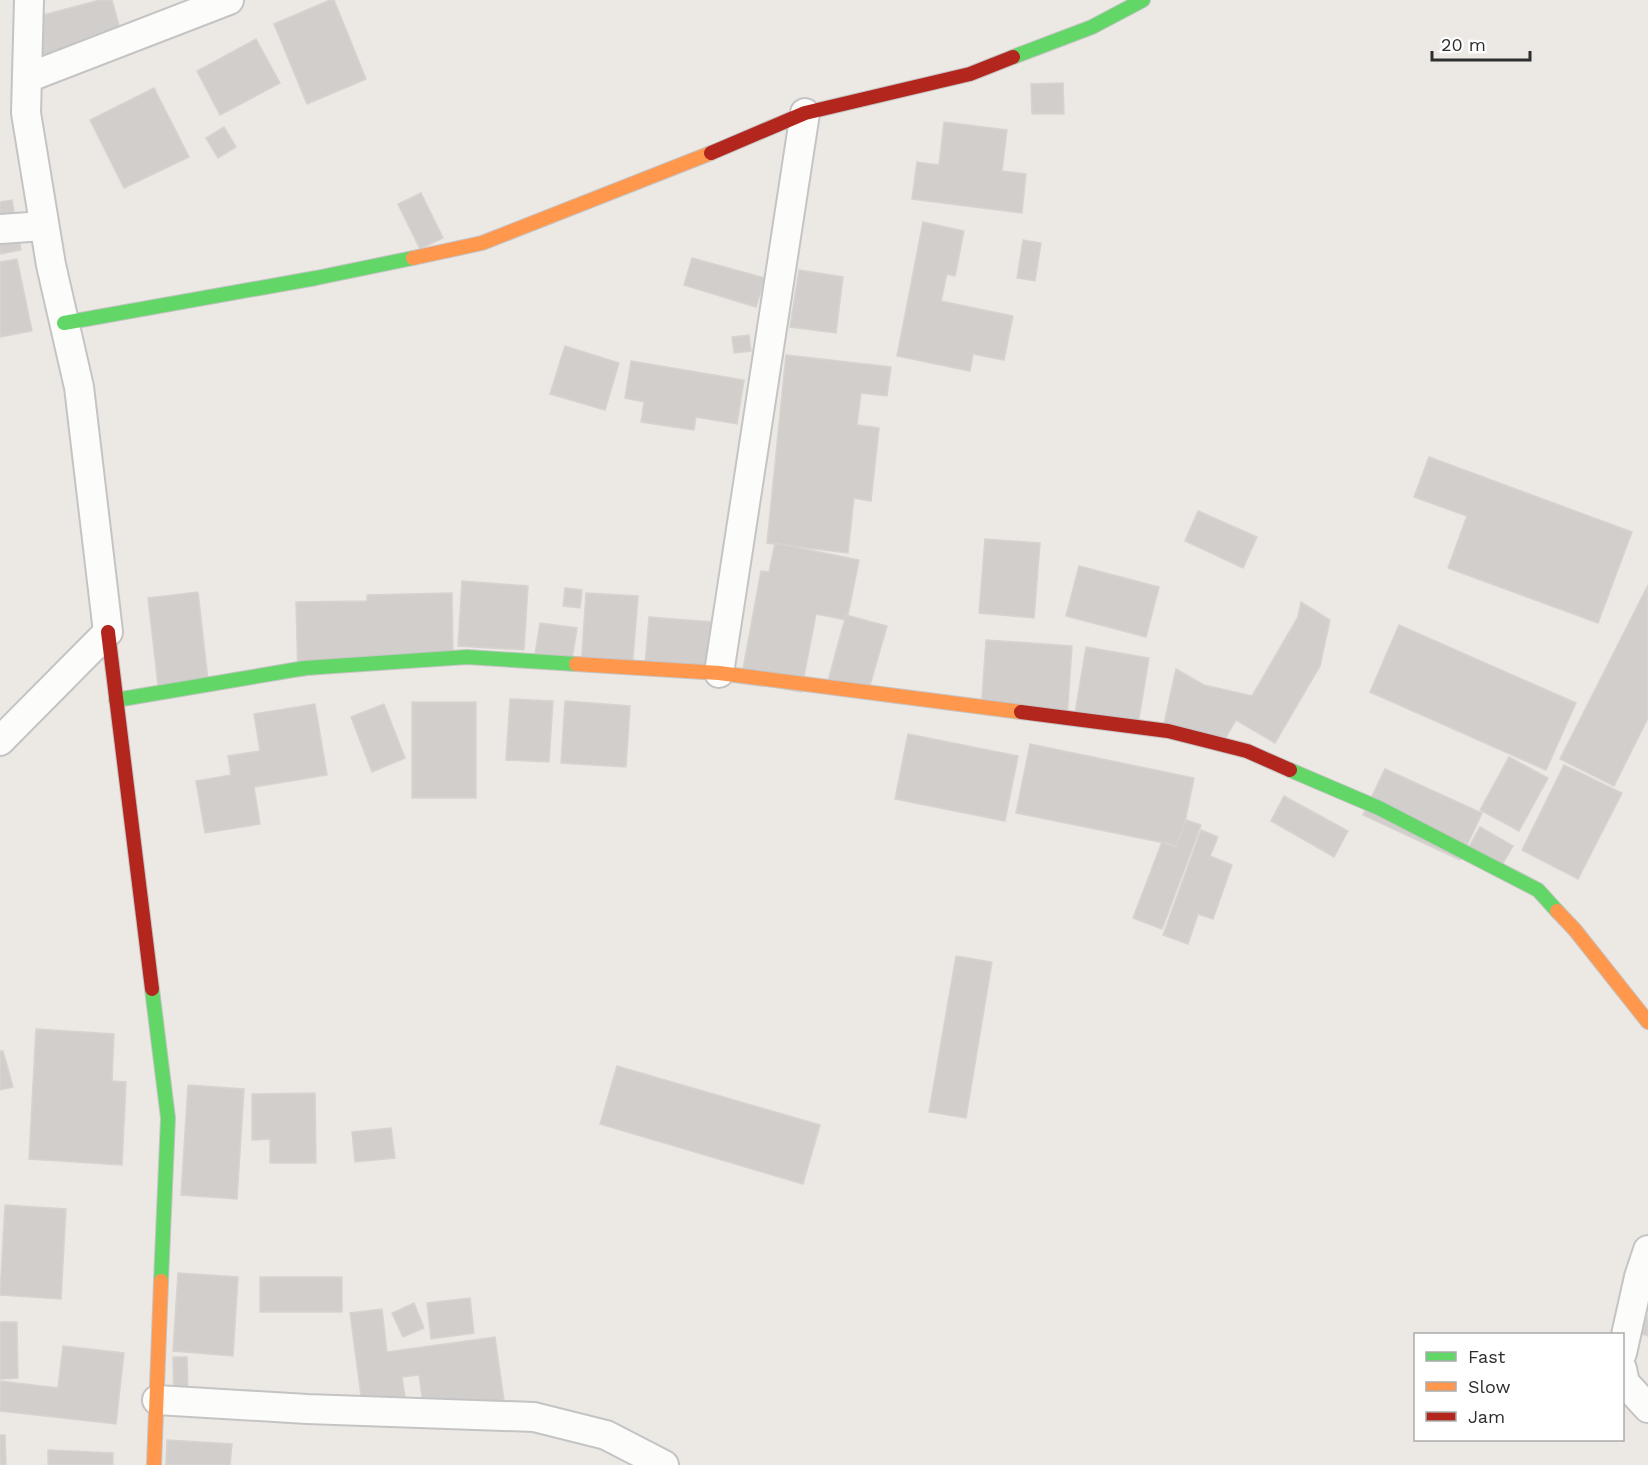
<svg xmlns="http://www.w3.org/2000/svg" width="1648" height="1465" viewBox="0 0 1648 1465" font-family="'Work Sans',sans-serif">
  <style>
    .building { fill: #d1cecb; stroke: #d7d4d0; stroke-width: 1.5 }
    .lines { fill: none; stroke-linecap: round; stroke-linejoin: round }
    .street-casing { stroke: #c5c4c5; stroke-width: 32 }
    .fast-casing { stroke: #c5c4c5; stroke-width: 16 }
    .slow-casing { stroke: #c5c4c5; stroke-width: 16 }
    .jam-casing { stroke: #c5c4c5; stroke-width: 16 }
    .street { stroke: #fcfcfb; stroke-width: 28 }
    .fast { stroke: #63d668; stroke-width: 14 }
    .slow { stroke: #ff974d; stroke-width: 14 }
    .jam { stroke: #b3261e; stroke-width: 14 }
  </style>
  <rect width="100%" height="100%" fill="#ece8e4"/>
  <g class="building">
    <path d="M 100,0 L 112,0 L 126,51 L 42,73 L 28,19 Z"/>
    <path d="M 330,0 L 334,0 L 366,79 L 307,104 L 274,24 Z"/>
    <path d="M 256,39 L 280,83 L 220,115 L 197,71 Z"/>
    <path d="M 1063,83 L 1064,114 L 1032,114 L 1031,84 Z"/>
    <path d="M 154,88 L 189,157 L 124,188 L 90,120 Z"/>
    <path d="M 944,122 L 1007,130 L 1002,171 L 1026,174 L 1022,213 L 912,199 L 917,162 L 939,165 Z"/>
    <path d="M 224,127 L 236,147 L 218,158 L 206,138 Z"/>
    <path d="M 421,193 L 443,238 L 420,249 L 398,204 Z"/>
    <path d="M 12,200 L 21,250 L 0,254 L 0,202 Z"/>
    <path d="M 923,222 L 964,231 L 955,276 L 947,274 L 941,301 L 1013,316 L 1004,360 L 973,354 L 970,371 L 897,356 Z"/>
    <path d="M 1023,240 L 1041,243 L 1035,281 L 1017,278 Z"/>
    <path d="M 692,258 L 765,278 L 756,307 L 684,285 Z"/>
    <path d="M 17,259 L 32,331 L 0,337 L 0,262 Z"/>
    <path d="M 799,270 L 843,277 L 836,333 L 790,327 Z"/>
    <path d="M 749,335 L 751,351 L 734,353 L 732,337 Z"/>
    <path d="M 565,346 L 619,363 L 605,410 L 550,394 Z"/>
    <path d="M 786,355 L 891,367 L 887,396 L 861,393 L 857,425 L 879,428 L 871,501 L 854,498 L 848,553 L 767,543 Z"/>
    <path d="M 631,361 L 744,380 L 737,424 L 696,417 L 694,430 L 641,422 L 644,402 L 625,398 Z"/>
    <path d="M 1429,457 L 1632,532 L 1598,623 L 1448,568 L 1467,516 L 1414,497 Z"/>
    <path d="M 1198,511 L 1257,537 L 1243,568 L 1185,541 Z"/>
    <path d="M 985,539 L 1040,543 L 1034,618 L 979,613 Z"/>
    <path d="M 775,543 L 859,560 L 847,620 L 816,614 L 801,692 L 741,680 L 761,571 L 769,572 Z"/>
    <path d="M 1079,566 L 1159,587 L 1146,637 L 1066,616 Z"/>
    <path d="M 462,581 L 528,586 L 524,650 L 458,646 Z"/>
    <path d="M 1648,585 L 1648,718 L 1614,786 L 1560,759 Z"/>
    <path d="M 565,588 L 582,590 L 580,608 L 563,606 Z"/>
    <path d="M 198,592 L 209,689 L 159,694 L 148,598 Z"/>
    <path d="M 452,593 L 453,656 L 298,677 L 296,602 L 367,601 L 367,595 Z"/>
    <path d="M 586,593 L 638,596 L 632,671 L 581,668 Z"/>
    <path d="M 1301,602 L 1330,620 L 1320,666 L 1275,743 L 1236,720 L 1221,746 L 1162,733 L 1176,669 L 1204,685 L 1252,696 L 1298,617 Z"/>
    <path d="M 846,615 L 887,626 L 868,692 L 828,681 Z"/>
    <path d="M 649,617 L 712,622 L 708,670 L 645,665 Z"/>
    <path d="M 540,623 L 577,628 L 572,660 L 535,654 Z"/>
    <path d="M 1399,625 L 1576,703 L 1546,770 L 1370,692 Z"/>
    <path d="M 986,640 L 1072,646 L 1067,719 L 981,713 Z"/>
    <path d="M 1086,647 L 1149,658 L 1137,730 L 1074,719 Z"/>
    <path d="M 510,699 L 553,701 L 549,762 L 506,760 Z"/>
    <path d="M 565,701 L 630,706 L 626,767 L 561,763 Z"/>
    <rect x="412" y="702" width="64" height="96"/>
    <path d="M 315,704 L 327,775 L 254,787 L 260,824 L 205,833 L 196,781 L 231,775 L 228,756 L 260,751 L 254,714 Z"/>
    <path d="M 384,704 L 405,758 L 372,772 L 351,717 Z"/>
    <path d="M 908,734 L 1018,756 L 1005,821 L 895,799 Z"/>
    <path d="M 1030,744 L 1194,778 L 1180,846 L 1016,813 Z"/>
    <path d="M 1509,757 L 1548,778 L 1519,831 L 1480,810 Z"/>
    <path d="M 1564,765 L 1622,793 L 1578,879 L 1522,850 Z"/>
    <path d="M 1385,769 L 1482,813 L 1460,860 L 1363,815 Z"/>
    <path d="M 1284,796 L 1348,831 L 1334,857 L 1271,821 Z"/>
    <path d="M 1186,820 L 1201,825 L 1162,929 L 1133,918 L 1162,842 L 1176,847 Z"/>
    <path d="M 1480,827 L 1513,846 L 1498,872 L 1465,854 Z"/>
    <path d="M 1201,830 L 1218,837 L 1210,856 L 1232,865 L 1213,919 L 1198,914 L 1188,944 L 1163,935 Z"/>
    <path d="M 956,956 L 992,962 L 966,1118 L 929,1112 Z"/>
    <path d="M 36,1029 L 114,1034 L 112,1081 L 126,1082 L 122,1165 L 29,1159 Z"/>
    <path d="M 0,1051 L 3,1051 L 13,1087 L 0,1090 Z"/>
    <path d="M 617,1066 L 820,1125 L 803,1184 L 600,1124 Z"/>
    <path d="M 188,1085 L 244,1089 L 237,1199 L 181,1195 Z"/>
    <path d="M 315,1093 L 316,1163 L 270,1163 L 270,1139 L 252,1140 L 252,1094 Z"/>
    <path d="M 391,1128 L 395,1158 L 355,1162 L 352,1132 Z"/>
    <path d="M 5,1205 L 66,1209 L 61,1299 L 0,1295 Z"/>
    <path d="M 178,1273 L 238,1277 L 233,1356 L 173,1351 Z"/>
    <rect x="260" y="1277" width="82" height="35"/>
    <path d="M 470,1298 L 474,1333 L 431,1339 L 427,1303 Z"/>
    <path d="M 414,1303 L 424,1328 L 403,1337 L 392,1313 Z"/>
    <path d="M 382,1309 L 387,1352 L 495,1337 L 504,1400 L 424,1410 L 419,1375 L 402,1377 L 405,1397 L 362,1403 L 350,1313 Z"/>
    <path d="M 1648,1315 L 1648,1336 L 1642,1334 Z"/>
    <path d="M 0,1322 L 17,1322 L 18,1378 L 0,1379 Z"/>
    <path d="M 63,1346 L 124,1353 L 116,1424 L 0,1411 L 0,1381 L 58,1388 Z"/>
    <path d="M 173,1357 L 187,1357 L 188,1391 L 251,1390 L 251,1410 L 174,1411 Z"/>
    <path d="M 0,1435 L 5,1435 L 6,1465 L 0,1465 Z"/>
    <path d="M 167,1440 L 232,1444 L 230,1465 L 166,1465 Z"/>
    <path d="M 48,1450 L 113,1453 L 113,1465 L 48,1465 Z"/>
  </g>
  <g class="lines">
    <g class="street-casing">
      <g id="street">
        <path d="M 27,78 L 229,0"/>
        <path d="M 0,229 L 44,226"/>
        <path d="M 719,673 L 805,113"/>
        <path d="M 0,741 L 108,632 L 79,387 L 51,265 L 26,113 L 29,0"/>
        <path d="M 1622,1353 L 1639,1277 L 1648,1250"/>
        <path d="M 1622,1369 L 1625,1383 L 1648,1408"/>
        <path d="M 157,1400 L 307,1409 L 534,1417 L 606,1435 L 664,1465"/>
      </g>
    </g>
    <g class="fast-casing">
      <g id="fast">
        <path d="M 1013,57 L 1092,27 L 1143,0"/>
        <path d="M 64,323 L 316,278 L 413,258"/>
        <path d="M 116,700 L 305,668 L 467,657 L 576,664"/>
        <path d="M 1290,770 L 1379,808 L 1538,890 L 1557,911"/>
        <path d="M 152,989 L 168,1118 L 161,1281"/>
      </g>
    </g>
    <g class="slow-casing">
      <g id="slow">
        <path d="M 413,258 L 482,243 L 711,153"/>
        <path d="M 576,664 L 719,673 L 1021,712"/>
        <path d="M 1557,911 L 1575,930 L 1648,1022"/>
        <path d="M 154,1465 L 161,1281"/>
      </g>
    </g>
    <g class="jam-casing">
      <g id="jam">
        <path d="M 711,153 L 805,113 L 970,74 L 1013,57"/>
        <path d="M 108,632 L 152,989"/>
        <path d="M 1021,712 L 1168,731 L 1247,751 L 1290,770"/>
      </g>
    </g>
    <use href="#street" class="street"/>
    <use href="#fast" class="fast"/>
    <use href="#slow" class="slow"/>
    <use href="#jam" class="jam"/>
  </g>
  <rect x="1414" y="1333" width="210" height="108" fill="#ffffff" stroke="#ababab" stroke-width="1.5"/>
  <rect x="1426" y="1352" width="30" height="9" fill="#63d668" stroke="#ababab" stroke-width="1.5"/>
  <text x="1468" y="1363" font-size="18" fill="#2e2e2e">Fast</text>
  <rect x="1426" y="1382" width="30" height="9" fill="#ff974d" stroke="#ababab" stroke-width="1.5"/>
  <text x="1468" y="1393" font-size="18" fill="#2e2e2e">Slow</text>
  <rect x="1426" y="1412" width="30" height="9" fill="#b3261e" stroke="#ababab" stroke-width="1.5"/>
  <text x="1468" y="1423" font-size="18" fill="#2e2e2e">Jam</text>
  <path d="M1432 51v9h98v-9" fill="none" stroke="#2e2e2e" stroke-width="3"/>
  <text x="1441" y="51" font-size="18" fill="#2e2e2e" stroke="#ffffff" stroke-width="4.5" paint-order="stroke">20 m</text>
</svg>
